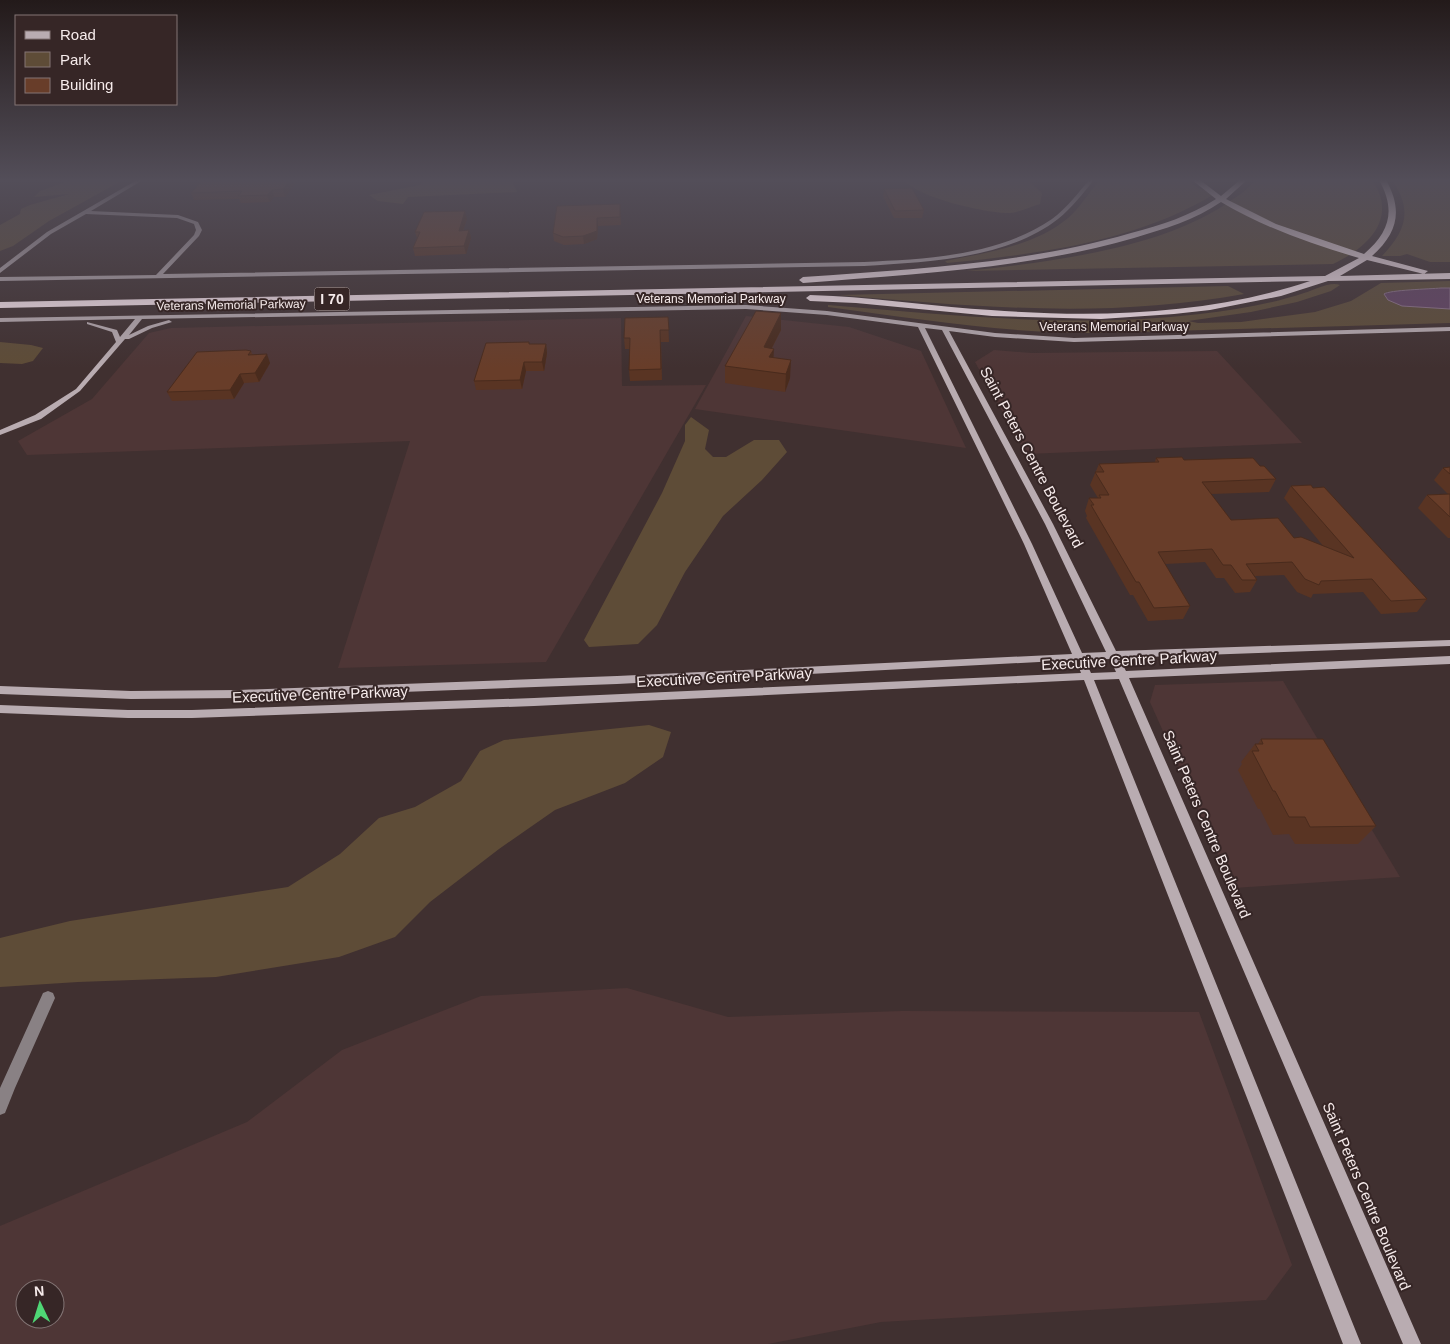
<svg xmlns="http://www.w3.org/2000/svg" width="1450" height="1344" viewBox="0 0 1450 1344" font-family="Arial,sans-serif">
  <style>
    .built { fill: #4e3636; fill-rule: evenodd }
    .green { fill: #5e4c37 }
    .water { fill: #644364; stroke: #90758c }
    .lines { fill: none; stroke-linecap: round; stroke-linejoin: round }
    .street { fill: #898184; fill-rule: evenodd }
    .secondary { fill: #b9acb1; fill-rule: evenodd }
    .highway { fill: #ffebf2; fill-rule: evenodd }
    .wall { fill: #593423 }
    .shaded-wall { fill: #492b1d }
    .building { fill: #683d29; stroke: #492b1d }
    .labels { text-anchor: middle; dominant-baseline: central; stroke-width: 4; stroke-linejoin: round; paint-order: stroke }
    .far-street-label { font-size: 12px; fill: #f6ebeb; stroke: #362626 }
    .shield { fill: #362626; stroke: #bcb0b0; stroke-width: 1 }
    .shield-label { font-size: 14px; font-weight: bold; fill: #f6ebeb }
    .street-label { font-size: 15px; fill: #f6ebeb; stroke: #362626 }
  </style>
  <rect width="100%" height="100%" fill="#403030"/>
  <g class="built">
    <path d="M 746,316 L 849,327 L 921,351 L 966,448 L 695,409 Z"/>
    <path d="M 621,318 L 622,386 L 706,385 L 546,662 L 338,668 L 410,441 L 27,455 L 18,441 L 92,399 L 149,333 L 171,328 Z"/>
    <path d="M 994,350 L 1032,353 L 1217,351 L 1302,443 L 1026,454 L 975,362 Z"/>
    <path d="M 1283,681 L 1400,877 L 1233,888 L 1150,702 L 1155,685 Z"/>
    <path d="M 627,988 L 728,1017 L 902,1011 L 1199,1012 L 1292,1265 L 1266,1300 L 881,1322 L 768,1344 L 0,1344 L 0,1226 L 247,1122 L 342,1050 L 481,996 ZM 25,1289 L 55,1289 L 55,1319 L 25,1319 Z"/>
  </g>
  <g class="green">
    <path d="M 71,180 L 123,180 L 49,221 L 13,246 L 0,251 L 0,225 L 20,214 L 21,209 L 30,205 L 69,194 L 34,197 L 40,191 Z"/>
    <path d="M 425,180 L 516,180 L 513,183 L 517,192 L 408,197 L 403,204 L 378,201 L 369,195 L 420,185 Z"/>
    <path d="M 904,180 L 1028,180 L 1042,193 L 1040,204 C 1030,207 1016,214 1006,213 C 982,212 919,198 904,180 Z"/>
    <path d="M 1100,180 L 1188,180 L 1198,188 L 1216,193 C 1137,242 1038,254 947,263 L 945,261 C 986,253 1035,246 1068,218 C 1080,208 1089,192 1100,180 Z"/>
    <path d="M 1255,180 L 1372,180 C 1399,219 1367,248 1333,264 L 966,271 C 1048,262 1156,250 1226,204 C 1236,197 1248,190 1255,180 Z"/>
    <path d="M 1392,180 L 1450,180 L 1450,262 L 1430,262 L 1407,254 L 1400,256 L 1382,256 C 1406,231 1413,210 1392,180 Z"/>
    <path d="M 1450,281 L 1450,288 L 1385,292 L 1428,307 L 1450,309 L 1450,323 L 1101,333 C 1009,334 919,319 828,307 L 828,305 C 952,315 1076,329 1200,314 C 1235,310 1271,304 1304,293 C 1315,290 1330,281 1340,285 L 1331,291 L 1297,302 L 1251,312 L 1188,321 L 1198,323 L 1241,322 L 1315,312 L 1351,301 L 1381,283 Z"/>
    <path d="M 1228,286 L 1244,294 C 1106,319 978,307 839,295 Z"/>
    <path d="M 0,342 L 31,345 L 43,348 L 33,361 L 22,364 L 0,363 Z"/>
    <path d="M 691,417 L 709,430 L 705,449 L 713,457 L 726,457 L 754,440 L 779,440 L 787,452 L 762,480 L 723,516 L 685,572 L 657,625 L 638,644 L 589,647 L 584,640 L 662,493 L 685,441 L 685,425 Z"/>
    <path d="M 649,725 L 671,732 L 663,757 L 625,783 L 555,810 L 499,849 L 430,902 L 395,937 L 339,957 L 216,977 L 78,982 L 0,987 L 0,938 L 70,921 L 288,887 L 340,854 L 379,818 L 415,807 L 461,781 L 480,751 L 504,740 Z"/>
  </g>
  <path class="water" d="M 1441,288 L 1450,288 L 1450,309 L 1402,306 L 1388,300 L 1384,294 C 1389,290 1430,289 1441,288 Z"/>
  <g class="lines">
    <path class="street" d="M 48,991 L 53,993 L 55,998 L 15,1088 L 5,1113 L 0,1115 L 0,1088 L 43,993 Z"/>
    <g class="secondary">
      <path d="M 137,180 L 143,180 L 91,211 L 178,215 L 198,222 L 202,230 L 199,236 L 163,274 L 864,262 C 927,259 998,256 1052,219 C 1067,208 1078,193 1089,180 L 1094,180 C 1083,193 1072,208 1058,219 C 1007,259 926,262 864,266 L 0,281 L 0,277 L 156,275 L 194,235 L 196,230 L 194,224 L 177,218 L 86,214 L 51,234 L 0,273 L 0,268 L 47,232 Z"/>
      <path d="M 746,305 L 827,311 L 995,333 L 1074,338 L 1450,327 L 1450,331 L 1074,342 L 995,337 L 949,331 L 1053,524 L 1116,651 L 1450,640 L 1450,646 L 1119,658 L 1126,671 L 1450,656 L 1450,664 L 1129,678 L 1421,1344 L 1403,1344 L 1119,679 L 1094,680 L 1361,1344 L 1343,1344 L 1084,680 L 534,706 L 192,718 L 128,718 L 0,713 L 0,705 L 128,710 L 192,710 L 534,698 L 1081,673 L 1076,660 L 617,684 L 239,698 L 131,699 L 0,694 L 0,686 L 131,691 L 239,690 L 617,676 L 1072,654 L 1024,544 L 918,327 L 827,315 L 746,309 L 142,319 L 129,335 L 148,326 L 169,320 L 172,322 L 152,328 L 129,339 L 125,339 L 80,391 L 41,419 L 0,435 L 0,430 L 35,415 L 76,389 L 116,342 L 112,332 L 87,324 L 87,322 L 117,330 L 120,337 L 135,319 L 0,322 L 0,318 ZM 925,328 L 942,330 L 1045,524 L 1106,652 L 1082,653 L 1032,544 ZM 1110,659 L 1116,672 L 1091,673 L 1085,660 Z"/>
    </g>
    <path class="highway" d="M 1192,180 L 1200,180 L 1221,196 L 1240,180 L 1247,180 L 1226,199 L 1276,224 L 1364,254 C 1390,232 1396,210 1379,180 L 1386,180 C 1403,210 1398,233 1372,256 L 1428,271 L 1424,274 L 1367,260 L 1340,276 L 1450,273 L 1450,279 L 1328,281 L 1281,296 L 1210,310 L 1174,314 L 1101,319 L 992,316 L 856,303 L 810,301 L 806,298 L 810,295 L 833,296 C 886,299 938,307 991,310 C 1097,318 1209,315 1310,281 L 0,308 L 0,302 L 1325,276 L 1359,258 C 1311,244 1265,228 1221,202 C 1195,220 1164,229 1134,238 C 1026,269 914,274 803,283 L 799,280 L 803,277 C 913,269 1025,264 1131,233 C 1161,225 1190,216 1216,199 Z"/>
  </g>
  <g class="wall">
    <path d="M 203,180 L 296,180 L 296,183 L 285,197 L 274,197 L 270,202 L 241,203 L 239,199 L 194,200 L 191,193 Z"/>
    <path d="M 884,189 L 924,210 L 922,218 L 894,218 L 883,196 Z"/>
    <path d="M 620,204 L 621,225 L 598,226 L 597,239 L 584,244 L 564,245 L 554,241 L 553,233 Z"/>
    <path d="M 467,219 L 463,231 L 469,230 L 471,238 L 466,254 L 415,256 L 413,248 L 417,238 L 415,232 Z"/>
    <path d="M 781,313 L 781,330 L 772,348 L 773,358 L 790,378 L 785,392 L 725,383 L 725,366 Z"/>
    <path d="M 668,317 L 669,342 L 661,342 L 662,380 L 630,381 L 629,370 L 630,349 L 625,349 L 624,338 Z"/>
    <path d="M 530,344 L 546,344 L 547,353 L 544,371 L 526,371 L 522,389 L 476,390 L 474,381 Z"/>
    <path d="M 251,351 L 252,354 L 270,363 L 259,382 L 244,383 L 234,399 L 172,401 L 167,392 Z"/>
    <path d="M 1156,458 L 1260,466 L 1276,479 L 1269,492 L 1211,494 L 1231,520 L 1324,547 L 1284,498 L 1291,486 L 1427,599 L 1417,612 L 1381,614 L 1363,592 L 1313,594 L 1311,598 L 1297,592 L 1284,575 L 1255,576 L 1257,580 L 1250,592 L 1235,593 L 1224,578 L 1216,578 L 1205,562 L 1165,564 L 1190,606 L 1183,619 L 1148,621 L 1133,595 L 1130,595 L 1086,518 L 1087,516 L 1085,511 L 1089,498 L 1098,498 L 1090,485 L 1099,464 L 1155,462 Z"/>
    <path d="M 1450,467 L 1450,538 L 1448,538 L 1418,508 L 1427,495 L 1449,495 L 1434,480 L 1443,468 Z"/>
    <path d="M 1261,739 L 1376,826 L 1358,844 L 1295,844 L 1289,834 L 1273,835 L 1260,809 L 1258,809 L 1238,770 L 1242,764 L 1241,762 L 1255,744 L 1258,744 Z"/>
  </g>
  <g class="shaded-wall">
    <path d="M 290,180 L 296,180 L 296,183 L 285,197 L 283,189 Z"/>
    <path d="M 272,190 L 274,197 L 270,202 L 267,195 Z"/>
    <path d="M 465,211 L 467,219 L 460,239 L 459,231 Z"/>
    <path d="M 597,218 L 598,226 L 597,239 L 584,244 L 583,236 Z"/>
    <path d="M 469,230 L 471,238 L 466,254 L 464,246 Z"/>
    <path d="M 781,313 L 781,330 L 763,365 L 764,347 Z"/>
    <path d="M 546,344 L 547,353 L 544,371 L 542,362 Z"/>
    <path d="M 774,349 L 773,366 L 769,357 Z"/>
    <path d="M 267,354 L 270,363 L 259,382 L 255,373 Z"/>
    <path d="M 791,360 L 790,378 L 785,392 L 786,374 Z"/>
    <path d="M 524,362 L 526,371 L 522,389 L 520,380 Z"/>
    <path d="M 240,374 L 244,383 L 234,399 L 230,390 Z"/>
  </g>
  <g class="building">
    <path d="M 203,180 L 290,180 L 283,189 L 272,190 L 267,195 L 238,196 L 242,191 L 191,193 Z"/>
    <path d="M 912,188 L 924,210 L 895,211 L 884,189 Z"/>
    <path d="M 620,204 L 620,217 L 597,218 L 597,231 L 583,236 L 563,237 L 553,233 L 557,206 Z"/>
    <path d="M 465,211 L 459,231 L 469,230 L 464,246 L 413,248 L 420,232 L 415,232 L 424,212 Z"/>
    <path d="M 756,311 L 781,313 L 764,347 L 774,349 L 769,357 L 791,360 L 786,374 L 725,366 Z"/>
    <path d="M 668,317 L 669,330 L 660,330 L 661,369 L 629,370 L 630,338 L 624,338 L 625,318 Z"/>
    <path d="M 529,342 L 529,344 L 546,344 L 542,362 L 524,362 L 520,380 L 474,381 L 486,343 Z"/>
    <path d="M 246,350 L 251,351 L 248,355 L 267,354 L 255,373 L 240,374 L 230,390 L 167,392 L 197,352 Z"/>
    <path d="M 1182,457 L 1184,460 L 1253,458 L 1260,466 L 1264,466 L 1276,479 L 1202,482 L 1231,520 L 1278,518 L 1294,538 L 1301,537 L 1354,558 L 1291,486 L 1311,485 L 1313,488 L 1324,487 L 1427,599 L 1391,601 L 1372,579 L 1321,581 L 1319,585 L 1305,579 L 1292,562 L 1246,564 L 1257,580 L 1242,580 L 1231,565 L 1223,565 L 1212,549 L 1158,552 L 1190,606 L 1154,608 L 1139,582 L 1136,582 L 1091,505 L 1094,505 L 1089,498 L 1101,498 L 1099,495 L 1109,495 L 1095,472 L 1104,472 L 1099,464 L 1159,462 L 1156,458 Z"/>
    <path d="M 1450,467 L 1450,474 L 1443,468 Z"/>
    <path d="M 1450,494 L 1450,517 L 1427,495 Z"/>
    <path d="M 1261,739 L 1323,739 L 1376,826 L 1310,827 L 1305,817 L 1289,817 L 1275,791 L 1273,791 L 1252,751 L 1259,751 L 1255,744 L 1263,744 Z"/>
  </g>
  <linearGradient id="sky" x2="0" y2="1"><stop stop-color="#231a1a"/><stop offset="0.49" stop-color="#534e59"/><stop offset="1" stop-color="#534e59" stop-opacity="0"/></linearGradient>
  <rect width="1450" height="368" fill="url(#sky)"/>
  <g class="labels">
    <g class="far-street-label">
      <text x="711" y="299">Veterans Memorial Parkway</text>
      <text transform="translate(231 305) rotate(-1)">Veterans Memorial Parkway</text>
      <text x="1114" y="327">Veterans Memorial Parkway</text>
    </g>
    <rect class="shield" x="314.5" y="287.5" width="35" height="23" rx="4"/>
    <g class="shield-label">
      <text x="332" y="299">I 70</text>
    </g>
    <g class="street-label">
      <text transform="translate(1032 457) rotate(62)">Saint Peters Centre Boulevard</text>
      <text transform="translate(1129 660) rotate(-3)">Executive Centre Parkway</text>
      <text transform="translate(724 677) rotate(-3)">Executive Centre Parkway</text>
      <text transform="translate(320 694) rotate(-2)">Executive Centre Parkway</text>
      <text transform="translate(1207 824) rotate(67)">Saint Peters Centre Boulevard</text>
      <text transform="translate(1367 1196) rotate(67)">Saint Peters Centre Boulevard</text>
    </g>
  </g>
  <rect x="15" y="15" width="162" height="90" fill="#362626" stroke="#837575"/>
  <rect x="25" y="31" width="25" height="8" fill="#b9acb1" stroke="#837575"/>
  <text x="60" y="40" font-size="15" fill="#f6ebeb">Road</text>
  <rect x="25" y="52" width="25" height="15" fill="#5e4c37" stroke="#837575"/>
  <text x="60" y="65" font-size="15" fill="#f6ebeb">Park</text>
  <rect x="25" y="78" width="25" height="15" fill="#683d29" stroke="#837575"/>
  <text x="60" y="90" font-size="15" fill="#f6ebeb">Building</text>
  <g transform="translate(40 1304) rotate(356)"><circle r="24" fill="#362626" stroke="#837575"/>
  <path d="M0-4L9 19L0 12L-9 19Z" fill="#4fd675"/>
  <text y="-8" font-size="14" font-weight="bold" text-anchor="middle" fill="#f6ebeb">N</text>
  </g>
</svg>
